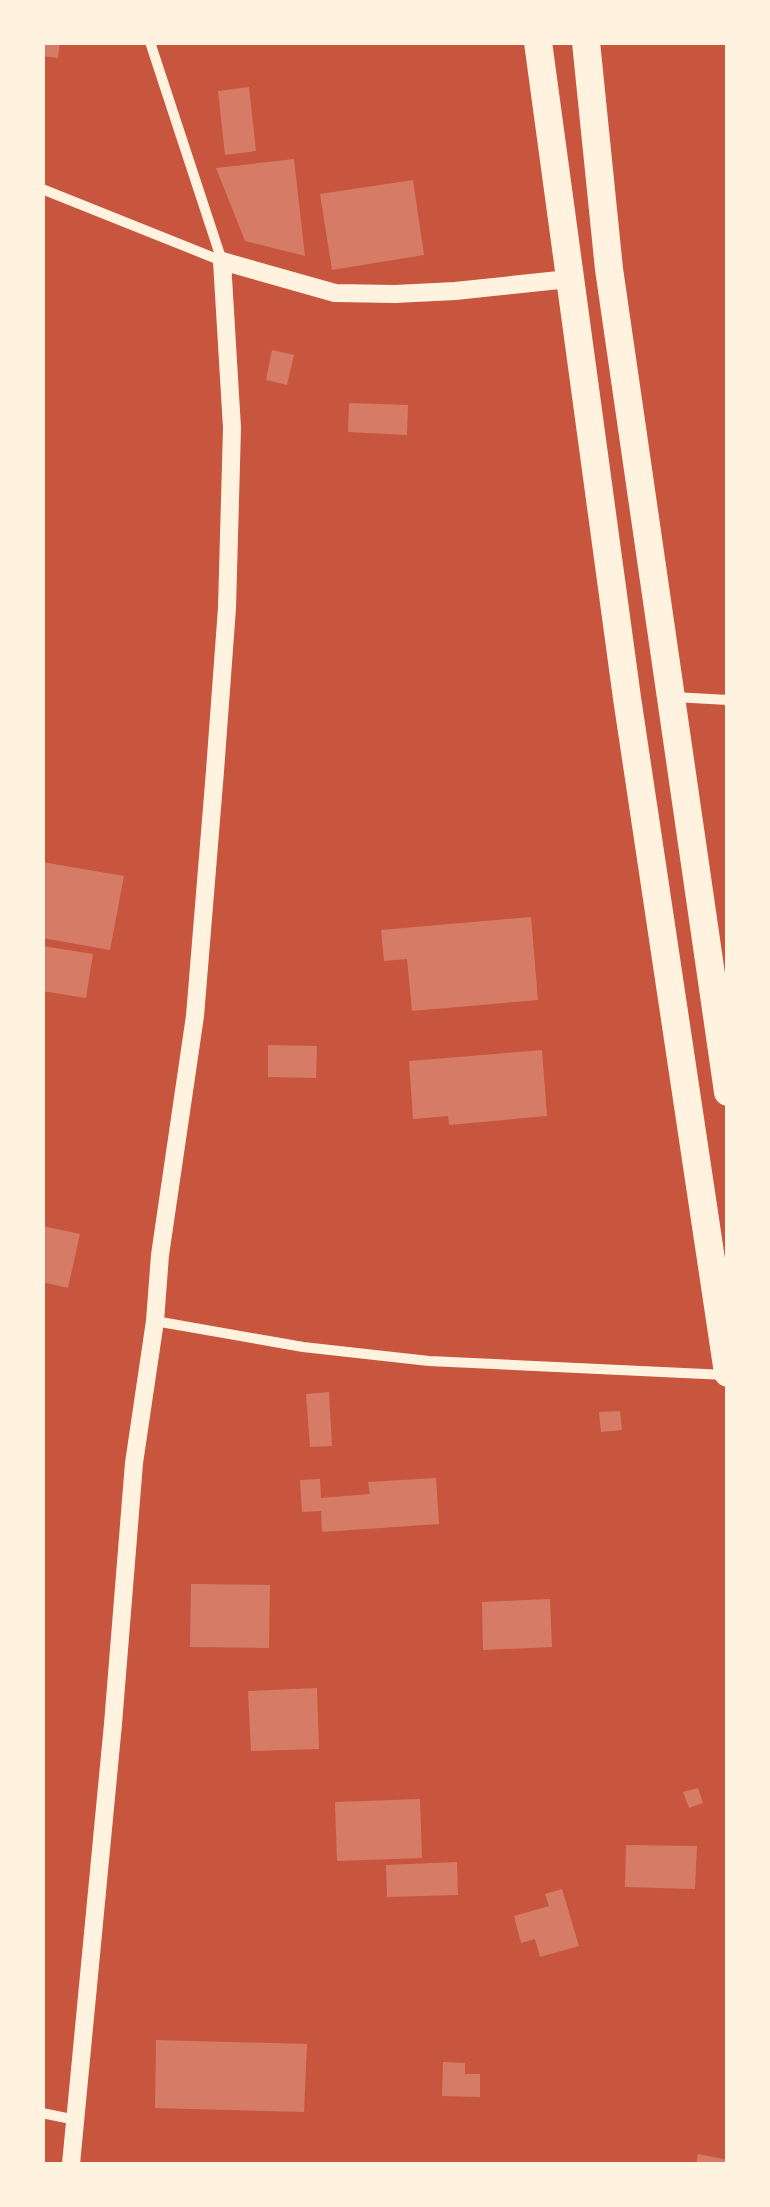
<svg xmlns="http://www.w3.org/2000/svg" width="770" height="2207" viewBox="0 0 770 2207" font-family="Arial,sans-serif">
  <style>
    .building { fill: #d67c66 }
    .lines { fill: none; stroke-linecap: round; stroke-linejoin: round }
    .minor { stroke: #fff3e0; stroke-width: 10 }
    .tertiary { stroke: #fff3e0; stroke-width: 18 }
    .trunk { stroke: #fff3e0; stroke-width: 28 }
  </style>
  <rect width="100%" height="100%" fill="#c8553d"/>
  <g class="building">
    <path d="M 42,42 L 60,42 L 58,58 L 42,56 Z"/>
    <path d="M 249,87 L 256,151 L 225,155 L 218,91 Z"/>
    <path d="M 294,159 L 305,256 L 245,241 L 216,168 Z"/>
    <path d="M 413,180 L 424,255 L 332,270 L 320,194 Z"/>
    <path d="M 272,350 L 294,355 L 287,385 L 266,380 Z"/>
    <path d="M 349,403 L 408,405 L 407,435 L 348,432 Z"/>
    <path d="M 42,862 L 124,876 L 110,950 L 42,938 Z"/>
    <path d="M 531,917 L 538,1000 L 412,1011 L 407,959 L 384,961 L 381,930 Z"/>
    <path d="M 42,946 L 93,954 L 86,998 L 42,991 Z"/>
    <path d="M 268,1045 L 317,1046 L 316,1078 L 268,1077 Z"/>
    <path d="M 542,1050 L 547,1116 L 449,1125 L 448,1116 L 413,1119 L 409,1061 Z"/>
    <path d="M 42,1226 L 80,1234 L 68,1288 L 42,1282 Z"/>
    <path d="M 329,1392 L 332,1446 L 310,1447 L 306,1394 Z"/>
    <path d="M 620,1411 L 622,1430 L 601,1432 L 599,1412 Z"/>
    <path d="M 436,1478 L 439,1524 L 322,1532 L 321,1511 L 302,1512 L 300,1480 L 320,1479 L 321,1498 L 370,1494 L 368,1482 Z"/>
    <path d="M 191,1584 L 270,1585 L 269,1648 L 190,1647 Z"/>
    <path d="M 550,1599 L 552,1647 L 483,1650 L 482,1602 Z"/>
    <path d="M 317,1688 L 319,1749 L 251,1751 L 248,1691 Z"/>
    <path d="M 698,1788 L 703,1803 L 689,1808 L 683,1792 Z"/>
    <path d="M 420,1799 L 422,1858 L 337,1861 L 335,1802 Z"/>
    <path d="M 626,1845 L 697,1846 L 695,1889 L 625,1887 Z"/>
    <path d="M 457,1862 L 458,1895 L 387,1897 L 386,1865 Z"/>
    <path d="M 562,1889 L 579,1946 L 540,1957 L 535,1939 L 521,1943 L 514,1916 L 549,1906 L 545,1894 Z"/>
    <path d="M 156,2040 L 307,2044 L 304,2112 L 155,2108 Z"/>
    <path d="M 443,2062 L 465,2063 L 465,2074 L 480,2074 L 480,2097 L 442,2096 Z"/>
    <path d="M 698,2154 L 728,2160 L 728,2164 L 696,2164 Z"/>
  </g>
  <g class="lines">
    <g class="minor">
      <path d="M 150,42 L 222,261"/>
      <path d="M 42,189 L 222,261"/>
      <path d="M 674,697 L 728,700"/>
      <path d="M 155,1321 L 303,1347 L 429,1361 L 726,1375"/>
      <path d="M 42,2113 L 76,2120"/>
    </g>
    <path class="tertiary" d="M 71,2164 L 113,1724 L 134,1463 L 155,1321 L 160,1255 L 195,1016 L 215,771 L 227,608 L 232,428 L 222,261 L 335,293 L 395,294 L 455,291 L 569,279"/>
    <g class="trunk">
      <path d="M 538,42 L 627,698 L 728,1373"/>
      <path d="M 586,42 L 609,269 L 728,1092"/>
    </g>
  </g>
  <rect width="770" height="2207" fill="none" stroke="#fff3e0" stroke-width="90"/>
</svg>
